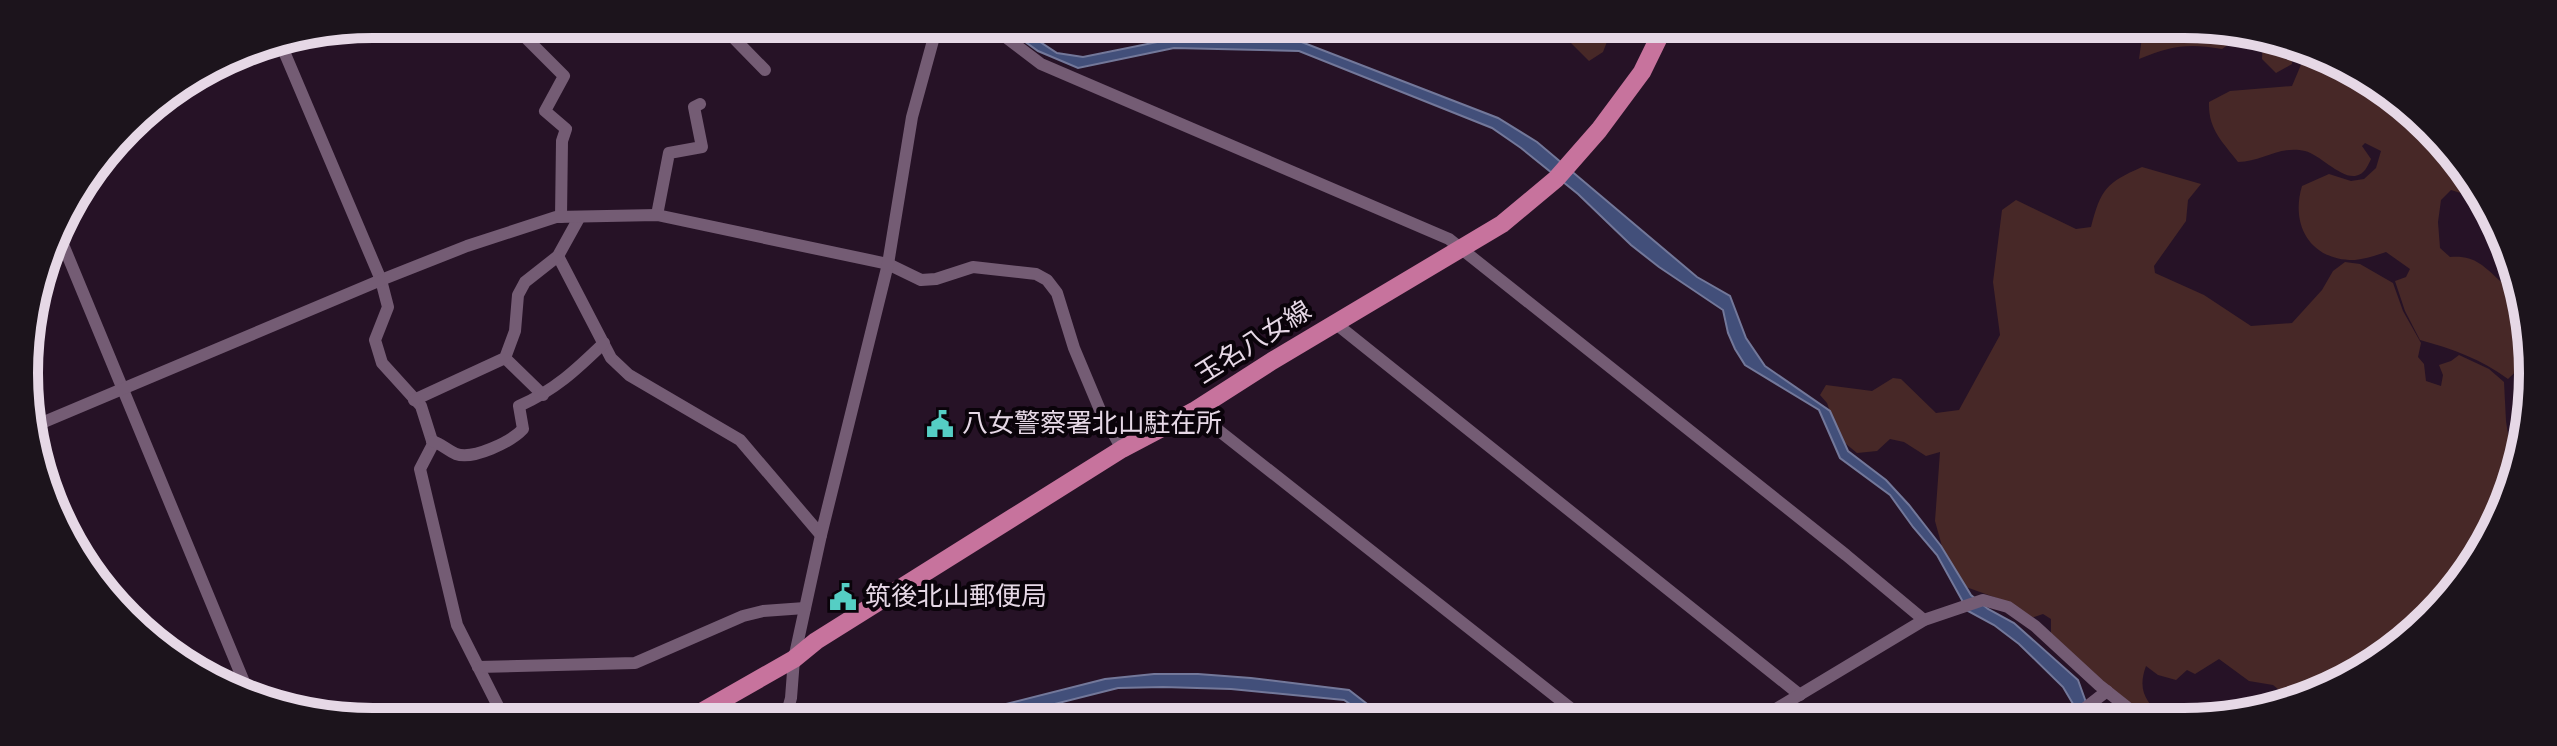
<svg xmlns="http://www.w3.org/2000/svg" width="2557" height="746" viewBox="0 0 2557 746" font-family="'Sofia Sans Condensed','Noto Sans JP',sans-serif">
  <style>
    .green { fill: #472827 }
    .water { fill: #424f7a; stroke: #73789a; stroke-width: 2 }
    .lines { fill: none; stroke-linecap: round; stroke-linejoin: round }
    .street { stroke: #745c74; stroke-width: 12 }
    .primary { stroke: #c7739d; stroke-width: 18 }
    .labels { text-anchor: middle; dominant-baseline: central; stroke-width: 8; stroke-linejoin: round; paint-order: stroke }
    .street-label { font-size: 26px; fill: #e6d8e6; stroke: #0a030a }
    .poi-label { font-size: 26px; fill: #e6d8e6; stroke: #0a030a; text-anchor: start }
    .rim { fill: none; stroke: #e6d8e6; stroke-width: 10 }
  </style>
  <rect width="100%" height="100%" fill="#261226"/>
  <g class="green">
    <path d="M 1550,28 L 1597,28 L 1608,39 L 1603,52 L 1589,61 L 1568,40 Z"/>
    <path d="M 2143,30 L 2248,31 L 2222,49 C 2187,43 2171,46 2139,59 Z"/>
    <path d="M 2263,35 L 2291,47 L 2292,64 L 2276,73 L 2262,59 Z"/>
    <path d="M 2301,51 L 2346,70 L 2353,74 L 2354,79 L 2367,78 L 2375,81 L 2474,179 L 2483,200 L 2451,190 L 2441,200 L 2438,222 L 2440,248 L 2450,257 C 2474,255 2483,265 2500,281 L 2515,278 L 2526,304 L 2526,362 L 2508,379 C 2481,359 2453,349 2420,340 L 2405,311 L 2395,281 L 2406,277 L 2410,269 L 2386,252 C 2377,255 2365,259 2355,260 C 2311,261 2290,226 2302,186 L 2329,174 L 2351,181 L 2364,179 L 2376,168 L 2381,151 L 2365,143 L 2362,146 L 2371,159 C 2367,167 2365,174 2355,176 C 2340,178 2319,154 2305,151 C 2279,145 2262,162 2238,162 C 2222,141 2208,129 2209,102 L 2230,91 L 2292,86 L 2303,60 Z"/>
    <path d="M 2142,167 L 2201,184 L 2188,200 L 2186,221 L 2154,266 L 2155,273 L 2204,295 L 2251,326 L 2292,323 L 2322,290 L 2333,271 L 2345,262 L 2360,264 L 2393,283 L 2403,311 L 2421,343 L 2418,357 L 2424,364 L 2426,381 L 2441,386 L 2443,375 L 2439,365 L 2451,361 L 2459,355 L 2489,369 L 2504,382 L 2506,421 L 2514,475 L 2510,484 L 2497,485 L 2500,499 L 2505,498 L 2486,547 L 2414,635 L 2318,695 L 2289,703 L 2290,699 L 2273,685 L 2249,681 L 2219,659 L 2195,674 L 2187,670 L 2176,680 L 2158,675 L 2146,666 C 2137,691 2146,701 2163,718 L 2151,719 L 2112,691 L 2051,633 L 2051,619 L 2043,614 L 2031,618 L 2008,602 L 1966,587 L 1943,550 L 1935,521 L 1940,452 L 1926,456 L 1904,442 L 1890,439 L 1877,451 L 1857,453 L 1840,439 L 1827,403 L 1820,395 L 1826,385 L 1872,391 L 1893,378 L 1901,379 L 1936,413 L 1959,410 L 2000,335 L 1993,282 L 2002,210 L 2016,200 L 2076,229 L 2091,227 C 2101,189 2106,183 2142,167 Z"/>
  </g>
  <g class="water">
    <path d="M 1003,26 L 1016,26 L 1057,53 L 1083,57 L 1177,38 L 1299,41 L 1498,118 L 1537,142 L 1697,277 L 1730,296 L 1746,338 L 1765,366 L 1830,411 L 1848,451 L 1886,480 L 1909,505 L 1941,546 L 1971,595 L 1988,609 L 2014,623 L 2078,680 L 2092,719 L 2082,719 L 2063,687 L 2019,644 L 1994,625 L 1968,611 L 1937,555 L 1913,527 L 1890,495 L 1840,458 L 1819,410 L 1745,365 L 1735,349 L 1728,333 L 1723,310 L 1659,267 L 1631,245 L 1578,194 L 1521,148 L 1492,128 L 1299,51 L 1174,48 L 1078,68 L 1038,51 Z"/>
    <path d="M 1154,674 L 1198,674 L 1251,678 L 1349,690 L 1384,717 L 1369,717 L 1344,700 L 1231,689 L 1163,687 L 1118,688 L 1003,717 L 943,717 L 994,707 L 1105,679 Z"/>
  </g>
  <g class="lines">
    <g class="street">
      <path d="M 512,24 L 564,76 L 545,111 L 566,129 L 562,141 L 561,217"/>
      <path d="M 721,25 L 765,70"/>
      <path d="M 991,26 L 1041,64 L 1449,239 L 1846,555 L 1924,620"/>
      <path d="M 280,42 L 381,280 L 388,307 L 375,340 L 382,363 L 421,406 L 433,444 L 420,469 L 457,625 L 503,716"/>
      <path d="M 657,215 L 669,153 L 702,147 L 694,107 L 700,104"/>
      <path d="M 57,230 L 249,694"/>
      <path d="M 558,256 L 611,358 L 629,375 L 740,440 L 821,535"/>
      <path d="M 1335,323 L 1800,695"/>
      <path d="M 505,358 L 543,395"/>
      <path d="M 414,400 L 505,358 L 515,331 L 518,295 L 525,282 L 558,256 L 579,218"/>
      <path d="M 1194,411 L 1583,718"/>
      <path d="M 32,427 L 381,280 L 467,246 L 556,217 L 657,215 L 888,264 L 921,280 L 936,279 L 973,267 L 1036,274 L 1047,280 L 1057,293 L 1074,348 L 1100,410 L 1122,449"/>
      <path d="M 432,441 C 442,444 447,450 456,454 C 473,460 511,442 523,429 L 519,406 C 555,390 576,370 604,343"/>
      <path d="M 478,667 L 635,663 L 743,616 L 763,611 L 805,608"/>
      <path d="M 786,716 L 791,698 L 794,659 L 821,535 L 888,264 L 912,117 L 937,26"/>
      <path d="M 1761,718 L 1924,620 L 1983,600 L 2008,607 L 2035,626 L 2099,685 L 2142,719"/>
      <path d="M 2071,719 L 2107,691"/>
    </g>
    <path class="primary" d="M 694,716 L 794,659 L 816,641 L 1122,449 L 1194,411 L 1272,361 L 1502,224 L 1556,179 L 1599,130 L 1642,72 L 1663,29"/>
  </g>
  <defs>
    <g id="civic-bare" transform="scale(2.16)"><path d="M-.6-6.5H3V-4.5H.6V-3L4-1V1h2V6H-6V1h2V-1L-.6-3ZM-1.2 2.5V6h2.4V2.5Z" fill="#55cec4" stroke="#0a030a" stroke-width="2.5" paint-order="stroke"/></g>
  </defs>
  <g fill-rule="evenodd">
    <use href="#civic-bare" x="940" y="424"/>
    <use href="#civic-bare" x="843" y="597"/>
  </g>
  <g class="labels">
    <g class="street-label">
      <text transform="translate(1254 343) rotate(-32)">玉名八女線</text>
    </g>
    <g class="poi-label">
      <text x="962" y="424">八女警察署北山駐在所</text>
      <text x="865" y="597">筑後北山郵便局</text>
    </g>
  </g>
  <path d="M0 0H2557V746H0ZM373 38H2184A335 335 0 0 1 2519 373V373A335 335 0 0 1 2184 708H373A335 335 0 0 1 38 373V373A335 335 0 0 1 373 38Z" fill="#1c141c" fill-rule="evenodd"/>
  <path class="rim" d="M373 38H2184A335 335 0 0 1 2519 373V373A335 335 0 0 1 2184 708H373A335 335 0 0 1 38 373V373A335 335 0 0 1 373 38Z"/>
</svg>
